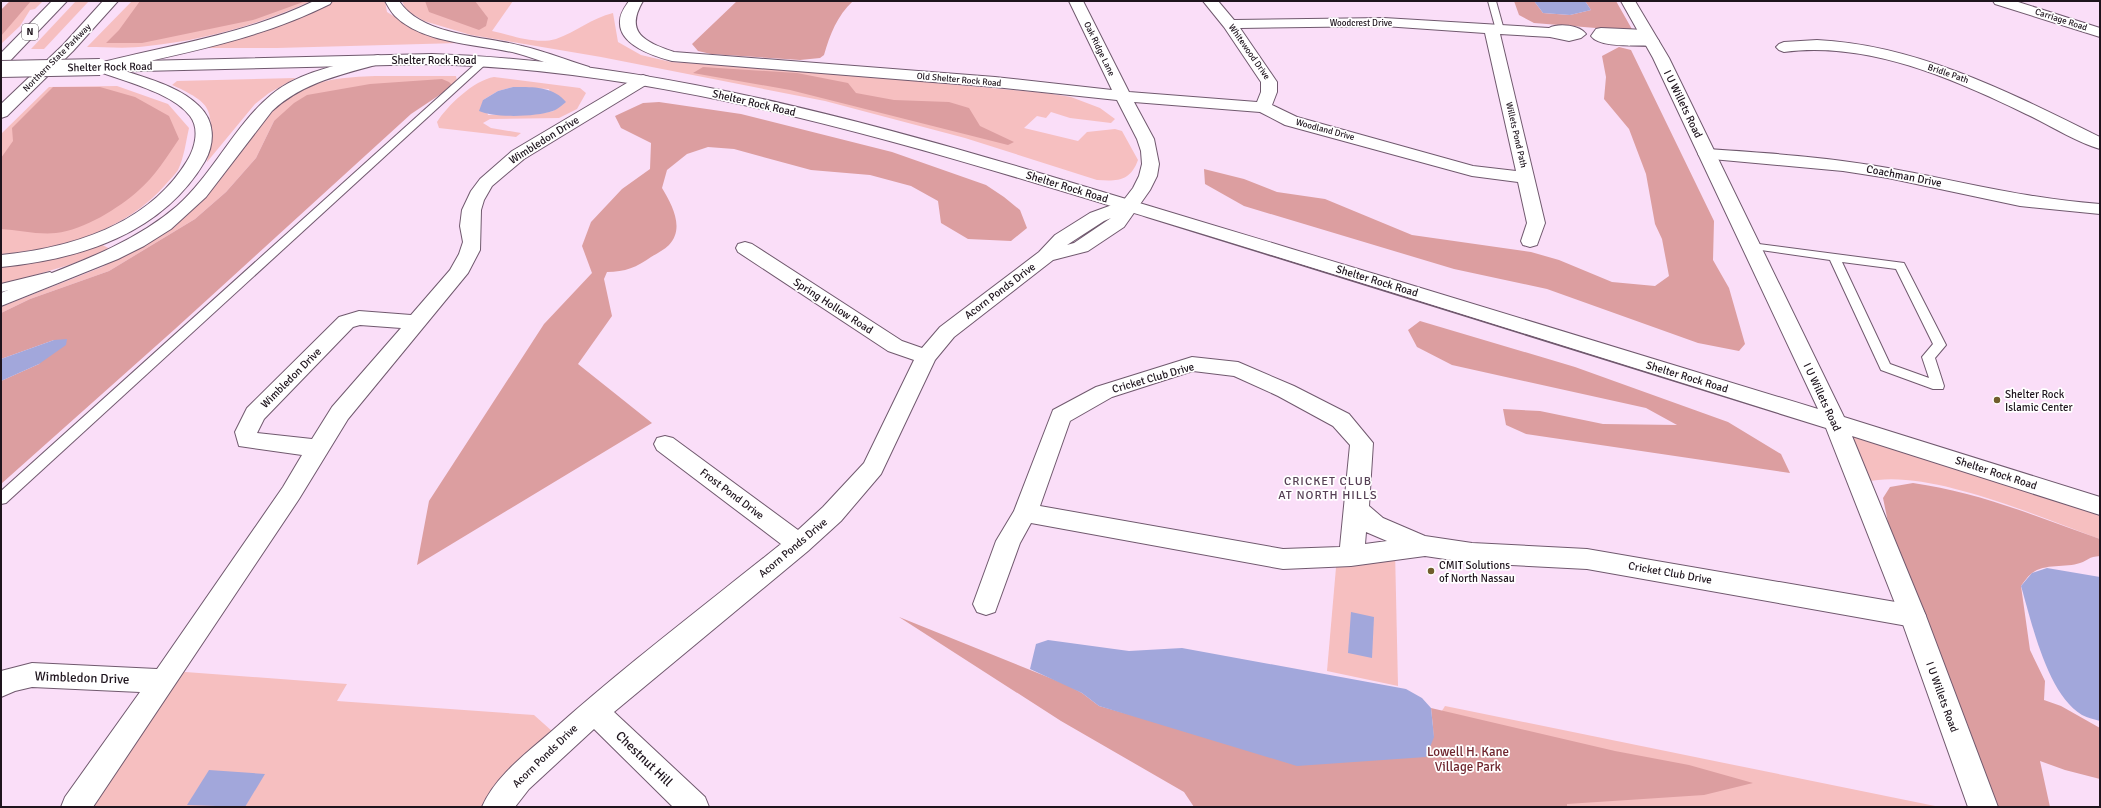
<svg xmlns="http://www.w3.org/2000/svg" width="2101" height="808" viewBox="0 0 2101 808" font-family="Signika,sans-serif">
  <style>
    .green { fill: #f6bfc0; fill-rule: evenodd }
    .forest { fill: #dc9ea0 }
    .water { fill: #a2a7db }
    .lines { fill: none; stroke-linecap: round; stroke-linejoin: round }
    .lane-casing { stroke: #70596e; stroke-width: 2 }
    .street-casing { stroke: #70596e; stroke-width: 2 }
    .secondary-casing { stroke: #70596e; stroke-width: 2 }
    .highway-casing { stroke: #70596e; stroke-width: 2 }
    .lane { fill: #fff; fill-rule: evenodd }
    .street { fill: #fff; fill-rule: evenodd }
    .secondary { fill: #fff; fill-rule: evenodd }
    .highway { fill: #fff; fill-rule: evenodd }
    .secondary-bridge-casing { stroke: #70596e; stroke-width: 18; stroke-linecap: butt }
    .secondary-bridge { stroke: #fff; stroke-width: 16 }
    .poi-dot { fill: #6f5d2b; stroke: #fff; stroke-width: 1.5 }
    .labels { text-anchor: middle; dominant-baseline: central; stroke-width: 3.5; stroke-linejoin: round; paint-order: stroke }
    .far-street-label { font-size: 9px; fill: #1e141d; stroke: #fff }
    .shield { fill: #fff; stroke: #625a61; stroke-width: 1 }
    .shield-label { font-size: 10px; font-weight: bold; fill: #1e141d }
    .street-label { font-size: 11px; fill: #1e141d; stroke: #fff }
    .poi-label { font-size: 11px; fill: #1e141d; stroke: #fff; text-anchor: start }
    .neighbourhood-label { font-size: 12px; letter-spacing: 1px; fill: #553f54; stroke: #fff }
    .near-street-label { font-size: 13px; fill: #1e141d; stroke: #fff }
    .near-park-label { font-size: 13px; fill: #6e242d; stroke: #fff }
  </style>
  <rect width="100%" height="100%" fill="#fadef8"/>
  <g class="green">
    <path d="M 10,1 L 43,1 L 35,9 L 30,10 L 20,26 L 1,44 L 1,10 Z"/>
    <path d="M 76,1 L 89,1 L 44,49 L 31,49 Z"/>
    <path d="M 132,1 L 312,1 C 259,24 206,40 148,46 C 128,49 107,47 87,47 Z"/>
    <path d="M 332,1 L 385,1 L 387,12 L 416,30 L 459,43 L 277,48 L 193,48 Z"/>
    <path d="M 402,1 L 513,1 L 492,31 C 511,35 536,45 556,39 C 576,32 592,18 613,13 L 618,42 L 641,55 L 671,62 L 796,70 L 1046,93 L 1071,97 L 1100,108 L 1115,119 L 1111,123 L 1070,118 L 1051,112 L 1046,118 L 1037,116 L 1024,128 L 1078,141 L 1087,132 L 1115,129 L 1122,131 L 1138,160 C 1130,182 1117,181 1097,180 L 965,138 L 825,101 L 601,57 L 471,35 L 424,21 L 406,10 Z"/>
    <path d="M 375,76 L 456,76 L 457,81 L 453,86 L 274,121 L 256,158 L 226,192 L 195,219 L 109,271 L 30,299 L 1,313 L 1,307 L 102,267 L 150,239 L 269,115 C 276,108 282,101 290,96 C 315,79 346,77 375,76 Z"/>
    <path d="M 494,77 L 580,88 L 586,93 L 577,109 L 559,118 L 490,119 L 483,123 L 491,128 L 521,133 L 516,137 L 439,128 L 437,122 C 447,106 474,80 494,77 ZM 513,87 L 549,89 L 554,111 L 537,114 L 488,115 L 483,100 L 498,91 Z"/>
    <path d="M 296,78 L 269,93 L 255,104 L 207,162 C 209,147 215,121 206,107 C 201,98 181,89 172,85 L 177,81 Z"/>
    <path d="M 117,86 L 168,104 L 189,128 C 186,141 184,158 178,170 C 175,175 170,179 166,184 C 126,231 61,249 1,254 L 1,134 L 49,87 Z"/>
    <path d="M 97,242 L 110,249 L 69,265 L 1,285 L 1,266 Z"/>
    <path d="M 1835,422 L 2100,506 L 2100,539 C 2041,518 1927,467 1866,482 Z"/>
    <path d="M 1395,550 L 1398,686 L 1327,671 L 1337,556 Z"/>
    <path d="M 172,671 L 347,684 L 337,701 L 534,715 L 562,740 L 497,807 L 76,807 Z"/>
    <path d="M 1445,706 L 1940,807 L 1381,807 Z"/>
  </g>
  <g class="forest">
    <path d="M 10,1 L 31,1 L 1,36 L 1,10 Z"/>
    <path d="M 140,1 L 306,1 L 253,20 L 142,43 L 106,43 L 119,30 Z"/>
    <path d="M 425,1 L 475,1 L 488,18 L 486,26 L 479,30 L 429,12 Z"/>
    <path d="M 737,1 L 853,1 C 837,16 830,34 824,55 L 820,58 L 800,60 L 711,54 L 698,51 L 692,44 Z"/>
    <path d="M 1514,1 L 1534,1 L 1543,13 L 1570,15 L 1591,10 L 1585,1 L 1616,1 L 1633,31 L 1534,23 L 1519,15 Z"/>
    <path d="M 1619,47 L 1631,50 L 1714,221 L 1713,260 L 1729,288 L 1745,344 L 1739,351 L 1698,343 L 1547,289 L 1454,269 L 1244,206 L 1205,184 L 1204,169 L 1244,179 L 1277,192 L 1325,199 L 1412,235 L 1531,252 L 1559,260 L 1612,282 L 1655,286 L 1669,276 L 1662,239 L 1655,224 L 1646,174 L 1629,129 L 1604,99 L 1606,77 L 1602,56 Z"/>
    <path d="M 703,67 L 797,73 L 848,83 L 856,93 L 894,100 L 949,102 L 969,108 L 980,126 L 1014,142 L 1008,145 L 790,90 L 693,73 Z"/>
    <path d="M 442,79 L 449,82 L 453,86 L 411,114 L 175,329 L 1,484 L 1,381 L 39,364 L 54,340 L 1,359 L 1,313 L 30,299 L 109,271 L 195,219 L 226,192 L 256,158 L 274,121 L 294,103 L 307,95 L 370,84 Z"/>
    <path d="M 53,87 L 100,87 L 135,97 L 169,116 L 179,139 C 167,157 155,176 139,190 C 119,208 84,230 56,233 C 39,235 18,230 1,229 L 1,158 L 13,141 L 12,128 Z"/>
    <path d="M 659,102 L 741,114 L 892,152 L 986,185 L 1004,197 L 1020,210 L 1027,228 L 1011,241 L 968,239 L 941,223 L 938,201 L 911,186 L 870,175 L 811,170 L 734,149 L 708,147 L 687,154 L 667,170 L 662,188 C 672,205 685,228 669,245 C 664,250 656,254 651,257 C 637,267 625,272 607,272 L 604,279 L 612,316 L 578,364 L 652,423 L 417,565 L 429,501 L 544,324 L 592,273 L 582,246 L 591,222 L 622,189 L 650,169 L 651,143 L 621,128 L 615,116 L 643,103 Z"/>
    <path d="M 1420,321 L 1575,367 L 1728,422 L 1781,454 L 1790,473 L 1526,434 L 1506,425 L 1503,409 L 1540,411 L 1603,424 L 1677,425 L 1646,408 L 1452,365 L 1417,347 L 1408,330 Z"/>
    <path d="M 1913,483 C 1978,492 2038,517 2100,539 L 2100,556 C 2088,557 2089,560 2080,563 C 2066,568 2043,563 2031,574 C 2027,577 2024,582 2021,586 L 2030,650 L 2045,681 L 2044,700 L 2061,706 L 2100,728 L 2100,779 L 2065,770 L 2040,761 L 2050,807 L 1997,807 L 1967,723 L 1939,671 L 1892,542 L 1883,498 L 1890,487 Z"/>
    <path d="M 899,617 L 1065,684 L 1082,693 L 1099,706 L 1142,718 L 1434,737 L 1431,708 L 1615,751 L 1689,765 L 1753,783 L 1704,795 L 1567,804 L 1567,807 L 1194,807 L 1184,792 L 1061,721 Z"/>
  </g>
  <g class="water">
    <path d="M 1534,1 L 1585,1 L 1591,10 L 1570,15 L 1543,13 Z"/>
    <path d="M 513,87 C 532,87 553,86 566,102 C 562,105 558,109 553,111 C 536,117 494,118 479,111 L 483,100 L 498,91 Z"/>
    <path d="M 67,339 L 66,345 L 39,364 L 1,381 L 1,359 L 54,340 Z"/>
    <path d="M 2047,568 L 2100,577 L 2100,721 C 2094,719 2088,718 2082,715 C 2047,694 2032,623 2021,586 L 2032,573 Z"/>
    <path d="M 1351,612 L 1374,617 L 1372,658 L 1348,653 Z"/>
    <path d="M 1048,640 L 1129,651 L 1182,648 L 1406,689 L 1422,698 L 1431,708 L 1434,737 L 1426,757 L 1297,766 L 1099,706 L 1082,693 L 1030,669 L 1036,644 Z"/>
    <path d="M 209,770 L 265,774 L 245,807 L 187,805 Z"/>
  </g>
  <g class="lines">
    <g class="lane-casing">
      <g id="lane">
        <path d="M 1488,1 L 1496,1 L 1504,30 L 1503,32 L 1500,33 L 1496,30 Z"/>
        <path d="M 485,57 L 490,60 L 488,62 L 6,503 L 1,504 L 1,491 L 482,58 Z"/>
        <path d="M 1751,243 L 1904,263 L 1946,345 L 1935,358 L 1944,386 L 1943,389 L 1933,389 L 1881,370 L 1830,260 L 1747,248 L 1745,246 L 1747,244 ZM 1842,262 L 1896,269 L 1933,344 L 1922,357 L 1929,378 L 1890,364 Z"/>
        <path d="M 50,272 L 56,276 L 54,279 L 1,292 L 1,284 Z"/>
      </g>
    </g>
    <g class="street-casing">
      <g id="street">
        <path d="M 629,1 L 643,1 C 624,33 645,42 674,52 L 995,77 L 1112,90 L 1069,1 L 1083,1 L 1129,92 L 1257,102 L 1261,92 L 1261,82 L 1224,27 L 1203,1 L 1218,1 L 1234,20 L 1384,18 L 1549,28 C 1558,23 1580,25 1586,34 L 1581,38 L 1569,41 L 1550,37 L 1500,34 L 1545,223 L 1537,245 L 1530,247 L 1523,245 L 1521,241 L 1527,223 L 1518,182 L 1472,176 L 1285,125 L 1260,112 L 1134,102 L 1154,139 L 1159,164 L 1157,176 L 1150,190 L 1124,227 L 1088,251 L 1053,260 L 954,337 L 935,360 L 881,474 L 841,521 L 808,551 L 614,712 L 705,797 L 709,807 L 673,807 L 594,729 L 529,789 L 515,807 L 482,807 C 496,775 528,752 553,730 C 626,665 705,605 781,544 L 657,450 L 654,444 L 657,438 L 665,436 L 673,438 L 798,530 L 823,507 L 864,463 L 914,360 L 888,351 L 738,252 L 736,248 L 738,244 L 745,242 L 752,244 L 902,341 L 922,348 L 940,327 L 1039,252 L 1055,235 L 1090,213 L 1123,201 L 1133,188 L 1139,176 L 1142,164 L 1141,151 L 1137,139 L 1117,100 L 995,87 L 672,61 C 654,56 618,45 620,21 C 620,13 625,7 629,1 ZM 1384,26 L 1485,33 L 1516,171 L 1473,166 L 1297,117 L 1272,105 L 1277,92 L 1277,82 L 1240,28 ZM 1111,218 L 1074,243 L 1067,245 L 1104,221 Z"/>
        <path d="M 1993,1 L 2015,1 L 2100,28 L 2100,37 L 1995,4 Z"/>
        <path d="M 1601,28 L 1646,30 L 1651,31 L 1653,34 L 1652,37 L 1656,38 L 1659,41 L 1656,44 L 1651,46 C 1637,45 1599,48 1591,36 L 1596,29 Z"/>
        <path d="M 1817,40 C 1918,45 2011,93 2100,137 L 2100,149 C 2077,143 2048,124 2026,114 C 1952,78 1867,41 1784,52 L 1779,50 L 1776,47 L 1779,44 L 1784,42 Z"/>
        <path d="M 643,75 L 649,77 L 651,80 L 649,83 L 524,159 L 492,186 L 484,200 L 481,210 L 480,250 L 468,273 L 348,419 L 299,499 L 93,807 L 61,807 L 65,797 L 140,692 L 32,687 L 15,691 L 1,697 L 1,671 L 32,663 L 157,669 L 283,487 L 302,455 L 239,446 L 235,432 L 247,408 L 339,317 L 359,311 L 411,315 L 450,270 L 459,254 L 463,242 L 460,226 L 462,210 L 471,191 L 480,179 L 512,151 L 637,77 ZM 360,325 L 401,328 L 332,407 L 312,439 L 257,433 L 264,419 L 353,327 Z"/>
        <path d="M 1707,149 C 1767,153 1828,157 1888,168 C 1959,181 2028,199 2100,204 L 2100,214 L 2020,206 L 1888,178 L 1843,171 L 1701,158 L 1698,154 L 1701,150 Z"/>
        <path d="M 1192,357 L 1238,362 L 1294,386 L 1349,414 L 1373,443 L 1369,506 L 1383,518 L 1425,536 L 1472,543 L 1587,549 L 1913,605 L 1922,608 L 1926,616 L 1922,624 L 1913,627 L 1587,569 L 1472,563 L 1425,556 L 1351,566 L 1283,569 L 1031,523 L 1020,543 L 995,612 L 986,615 L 977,612 L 973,604 L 996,541 L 1014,511 L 1053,410 L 1096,387 ZM 1193,371 L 1234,376 L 1278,396 L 1333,426 L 1350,445 L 1340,547 L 1283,549 L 1040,506 L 1070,421 L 1112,397 ZM 1366,532 L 1387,541 L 1365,544 Z"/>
      </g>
    </g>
    <g class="secondary-casing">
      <path id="secondary" d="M 1621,1 L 1635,1 L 1669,58 L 1844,417 L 2100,497 L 2100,515 L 1852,436 L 1926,616 L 1998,807 L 1968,807 L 1900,616 L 1826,428 C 1600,357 1374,286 1147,217 C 914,146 677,71 432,64 L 100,72 L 95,70 L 92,67 L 95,64 L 100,62 L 432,54 C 680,62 921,137 1156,208 C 1377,274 1597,342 1818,409 L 1653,58 Z"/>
    </g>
    <g class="highway-casing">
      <g id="highway">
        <path d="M 52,1 L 67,1 L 6,65 L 1,67 L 1,53 Z"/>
        <path d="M 103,1 L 118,1 L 73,51 L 7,116 L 1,118 L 1,104 L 63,45 Z"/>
        <path d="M 314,1 L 332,1 L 330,4 C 262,38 190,52 117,68 C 144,78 178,85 199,106 C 215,121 215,143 205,161 C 162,234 81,259 1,267 L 1,255 C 71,248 148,225 187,161 C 195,148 200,129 190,116 C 172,92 122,81 95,70 L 92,67 L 95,64 C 169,45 244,35 314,1 Z"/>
        <path d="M 385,1 L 399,1 C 422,36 484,36 522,46 C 544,51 566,60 589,67 L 591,70 L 589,73 L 583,75 C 560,69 539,59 516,53 C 479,44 423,44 395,16 C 391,12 388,6 385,1 Z"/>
        <path d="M 378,55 L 383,57 L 386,60 L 383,63 C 343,74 303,82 272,111 L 206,197 L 171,229 L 144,246 L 118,259 L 1,306 L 1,293 C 61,268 127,249 177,206 C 213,174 234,126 271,95 C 299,71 343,64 378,55 Z"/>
      </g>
    </g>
    <use href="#lane" class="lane"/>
    <use href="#street" class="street"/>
    <use href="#secondary" class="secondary"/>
    <use href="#highway" class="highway"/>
    <g class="secondary-bridge-casing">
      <path id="secondary-bridge" d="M 1,69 L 100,67"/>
    </g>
    <use href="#secondary-bridge" class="secondary-bridge"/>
  </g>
  <g class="poi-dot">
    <circle cx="1997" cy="400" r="4"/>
    <circle cx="1431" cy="571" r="4"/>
  </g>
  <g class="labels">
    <g class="far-street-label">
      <text transform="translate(2061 20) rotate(18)">Carriage Road</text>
      <text x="1361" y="23">Woodcrest Drive</text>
      <text transform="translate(1099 49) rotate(64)">Oak Ridge Lane</text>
      <text transform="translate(1249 52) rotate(55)">Whitewood Drive</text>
      <text transform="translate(57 58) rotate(-45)">Northern State Parkway</text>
      <text transform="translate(1948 74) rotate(19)">Bridle Path</text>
      <text transform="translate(959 80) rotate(5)">Old Shelter Rock Road</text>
      <text transform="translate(1325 130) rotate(15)">Woodland Drive</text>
      <text transform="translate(1516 135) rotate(77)">Willets Pond Path</text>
    </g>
    <rect class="shield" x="22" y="24" width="16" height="16" rx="3"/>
    <g class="shield-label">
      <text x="30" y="32">N</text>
    </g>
    <g class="street-label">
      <text x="434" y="60">Shelter Rock Road</text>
      <text transform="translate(110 67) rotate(-1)">Shelter Rock Road</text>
      <text transform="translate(754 103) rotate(13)">Shelter Rock Road</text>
      <text transform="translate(1683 104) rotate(64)">I U Willets Road</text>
      <text transform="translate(544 140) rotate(-32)">Wimbledon Drive</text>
      <text transform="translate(1904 176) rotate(11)">Coachman Drive</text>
      <text transform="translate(1067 187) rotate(17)">Shelter Rock Road</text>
      <text transform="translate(1377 281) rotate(17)">Shelter Rock Road</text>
      <text transform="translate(1000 291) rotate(-37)">Acorn Ponds Drive</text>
      <text transform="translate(833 306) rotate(33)">Spring Hollow Road</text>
      <text transform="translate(1687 377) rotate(17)">Shelter Rock Road</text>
      <text transform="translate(291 378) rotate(-45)">Wimbledon Drive</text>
      <text transform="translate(1153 378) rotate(-16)">Cricket Club Drive</text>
      <text transform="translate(1822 397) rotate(65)">I U Willets Road</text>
      <text transform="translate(1996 473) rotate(18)">Shelter Rock Road</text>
      <text transform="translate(732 494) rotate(37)">Frost Pond Drive</text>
      <text transform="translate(793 548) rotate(-40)">Acorn Ponds Drive</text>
      <text transform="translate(1670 573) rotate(10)">Cricket Club Drive</text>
      <text transform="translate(1942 697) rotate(70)">I U Willets Road</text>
      <text transform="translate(545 756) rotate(-44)">Acorn Ponds Drive</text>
    </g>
    <g class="poi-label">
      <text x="2005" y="394">Shelter Rock<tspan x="2005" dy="13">Islamic Center</tspan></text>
      <text x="1439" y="565">CMIT Solutions<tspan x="1439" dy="13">of North Nassau</tspan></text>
    </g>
    <g class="neighbourhood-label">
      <text x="1328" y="481">CRICKET CLUB<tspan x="1328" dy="14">AT NORTH HILLS</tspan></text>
    </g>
    <g class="near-street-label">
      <text transform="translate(82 678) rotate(2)">Wimbledon Drive</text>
      <text transform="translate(644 759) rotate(44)">Chestnut Hill</text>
    </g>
    <g class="near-park-label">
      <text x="1468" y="752">Lowell H. Kane<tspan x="1468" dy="15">Village Park</tspan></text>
    </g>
  </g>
  <rect width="2101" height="808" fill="none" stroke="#1e141d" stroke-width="4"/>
</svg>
